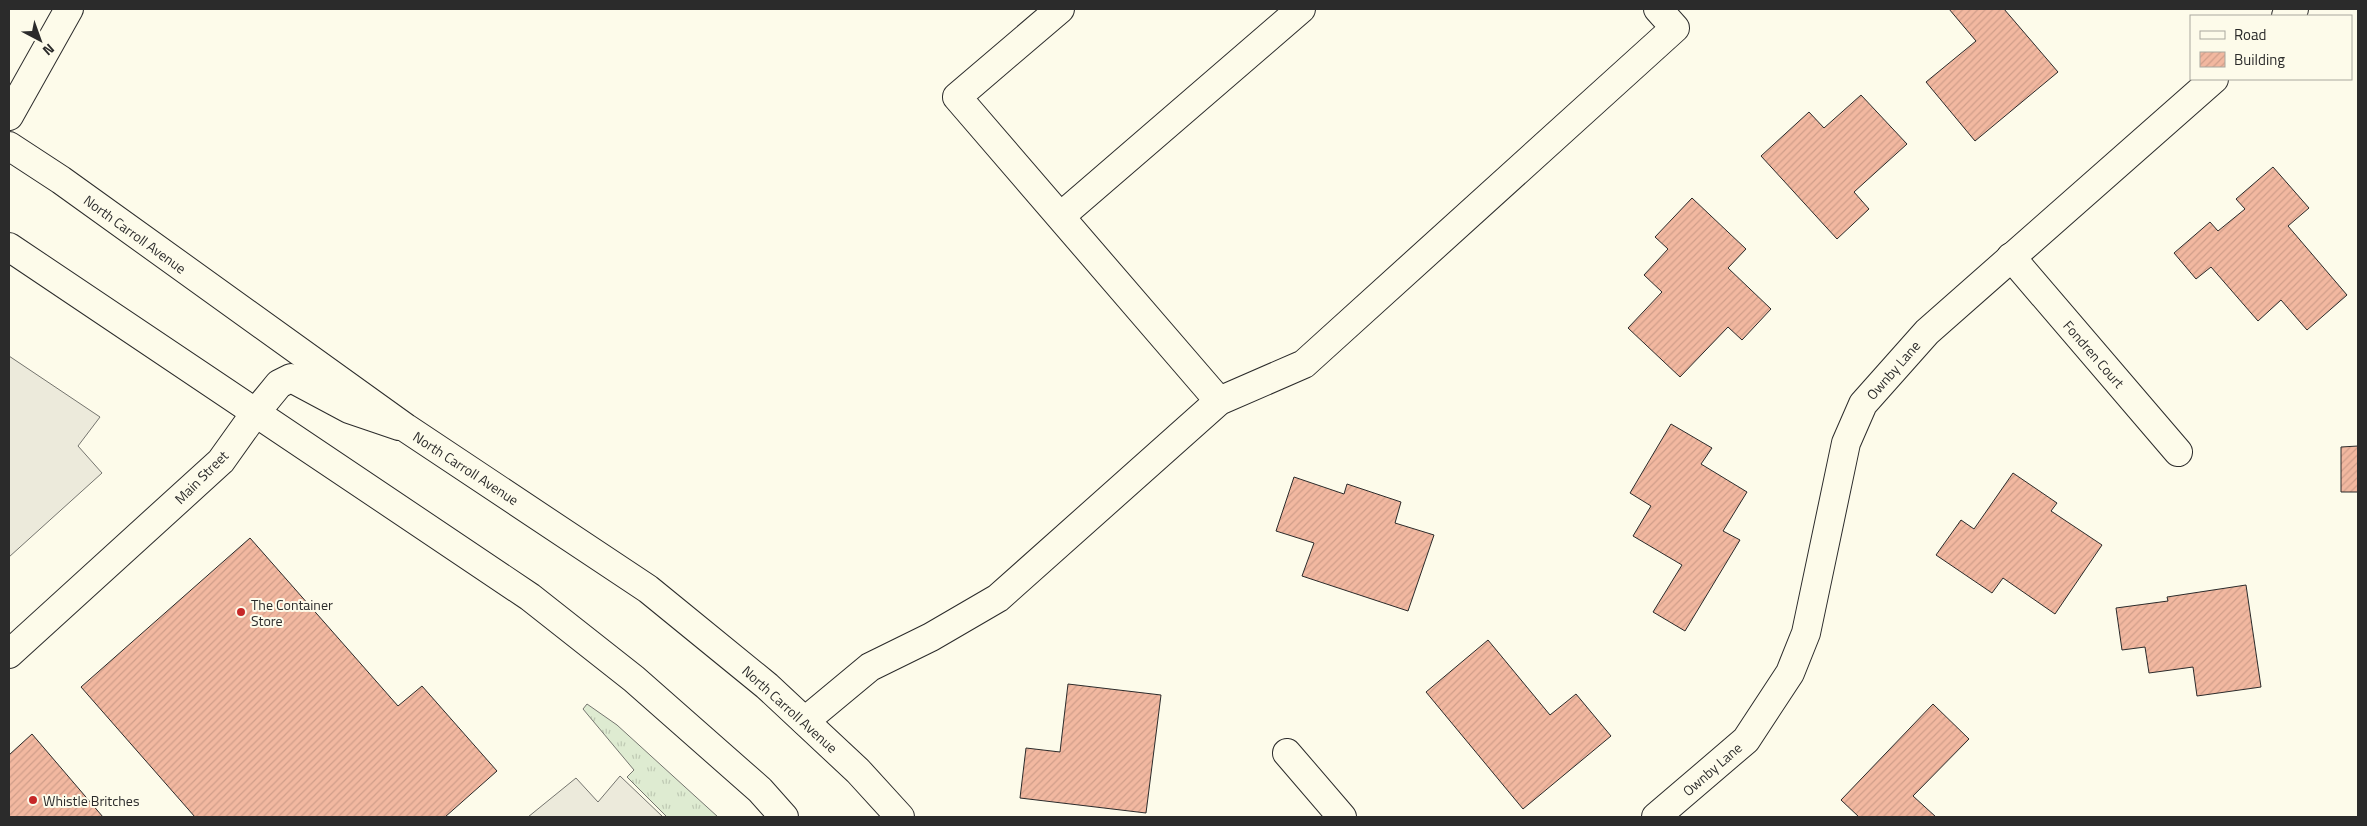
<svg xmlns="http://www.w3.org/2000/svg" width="2367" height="826" viewBox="0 0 2367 826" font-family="'Titillium Web',sans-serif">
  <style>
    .grass { fill: url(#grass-tufts); stroke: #74746e }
    .parking { fill: #eceadb; stroke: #74746e }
    .building { fill: url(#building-hatch); stroke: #2b2b2b }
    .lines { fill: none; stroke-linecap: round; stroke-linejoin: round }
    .minor-casing { stroke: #2b2b2b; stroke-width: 30 }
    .major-casing { stroke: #2b2b2b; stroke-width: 30 }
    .minor { stroke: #fdfbea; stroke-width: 28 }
    .major { stroke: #fdfbea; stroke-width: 28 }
    .poi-dot { fill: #c62828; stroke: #fdfbea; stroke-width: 2 }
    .labels { text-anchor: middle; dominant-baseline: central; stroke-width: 4; stroke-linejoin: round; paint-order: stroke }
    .street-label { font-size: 14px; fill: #2b2b2b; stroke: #fdfbea }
    .poi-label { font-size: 14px; fill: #2b2b2b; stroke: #fdfbea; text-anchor: start }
  </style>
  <defs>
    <pattern id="grass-tufts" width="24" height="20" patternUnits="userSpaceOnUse" patternTransform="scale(1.25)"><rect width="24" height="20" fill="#deebd1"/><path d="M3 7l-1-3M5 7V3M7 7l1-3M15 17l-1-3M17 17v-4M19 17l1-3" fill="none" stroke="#bfcab4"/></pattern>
    <pattern id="building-hatch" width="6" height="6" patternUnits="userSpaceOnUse" patternTransform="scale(1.25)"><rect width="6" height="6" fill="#f2b8a0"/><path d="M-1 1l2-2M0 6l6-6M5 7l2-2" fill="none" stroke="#d09e8a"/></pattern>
  </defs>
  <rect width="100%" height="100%" fill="#fdfbea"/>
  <path class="grass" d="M 587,704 L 617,725 L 718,817 L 667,817 L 627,777 L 634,770 L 583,709 Z"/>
  <g class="parking">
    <path d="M 9,356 L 100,417 L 78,446 L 102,473 L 9,557 Z"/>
    <path d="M 620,776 L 663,817 L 528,817 L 576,778 L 598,802 Z"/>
  </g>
  <g class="building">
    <path d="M 1949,9 L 2004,9 L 2058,72 L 1975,141 L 1926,82 L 1976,41 Z"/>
    <path d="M 1861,95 L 1907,144 L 1854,192 L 1869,209 L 1837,239 L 1761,156 L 1809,112 L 1824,128 Z"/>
    <path d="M 2273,167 L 2309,208 L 2288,226 L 2347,295 L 2307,330 L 2281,300 L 2258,321 L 2211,267 L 2196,279 L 2174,253 L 2210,222 L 2218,231 L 2245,209 L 2236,199 Z"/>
    <path d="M 1692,198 L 1746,249 L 1728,268 L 1771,309 L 1742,340 L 1728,327 L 1680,377 L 1628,328 L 1662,292 L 1644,275 L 1668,249 L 1655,237 Z"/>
    <path d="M 1671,424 L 1712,448 L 1701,464 L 1747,492 L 1723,531 L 1740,540 L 1685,631 L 1653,612 L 1682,565 L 1633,536 L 1651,506 L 1630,493 Z"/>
    <path d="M 2358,446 L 2358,492 L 2341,492 L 2341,447 Z"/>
    <path d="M 2013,473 L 2057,503 L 2051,511 L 2102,545 L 2055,614 L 2003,578 L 1992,593 L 1936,555 L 1961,520 L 1974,529 Z"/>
    <path d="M 1294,477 L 1344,494 L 1347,484 L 1401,502 L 1395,523 L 1434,535 L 1408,611 L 1302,576 L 1314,543 L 1276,531 Z"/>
    <path d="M 250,538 L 398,706 L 422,686 L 497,771 L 445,817 L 195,817 L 81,687 Z"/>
    <path d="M 2246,585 L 2261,687 L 2197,696 L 2193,667 L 2149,673 L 2145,647 L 2122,650 L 2116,608 L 2168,601 L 2167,597 Z"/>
    <path d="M 1488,640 L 1550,715 L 1576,694 L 1611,736 L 1523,809 L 1426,692 Z"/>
    <path d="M 1068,684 L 1161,695 L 1146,813 L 1020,798 L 1026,748 L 1060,752 Z"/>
    <path d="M 1933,704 L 1969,739 L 1913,796 L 1936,817 L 1859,817 L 1841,800 Z"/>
    <path d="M 32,734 L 103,817 L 9,817 L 9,755 Z"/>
  </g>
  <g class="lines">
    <g class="minor-casing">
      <g id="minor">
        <path d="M 1060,9 L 957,97 L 1219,401"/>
        <path d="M 2286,16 L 2294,9"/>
        <path d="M 9,116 L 69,9"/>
        <path d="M 1061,216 L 1301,9"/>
        <path d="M 2011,257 L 2178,452"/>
        <path d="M 9,654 L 221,461 L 256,412 L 279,384 L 291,378 L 349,409 L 399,426"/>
        <path d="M 805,721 L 870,667 L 931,637 L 998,598 L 1219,401 L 1304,364 L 1675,28 L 1658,9"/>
        <path d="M 1287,753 L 1342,817"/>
        <path d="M 1656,817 L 1746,740 L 1790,673 L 1806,633 L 1846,443 L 1863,404 L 1927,332 L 2214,79"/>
      </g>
    </g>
    <g class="major-casing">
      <g id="major">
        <path d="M 9,146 L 61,180 L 406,428 L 648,589 L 767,686 L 858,771 L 900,817"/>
        <path d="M 9,247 L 530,597 L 634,679 L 760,790 L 784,817"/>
      </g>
    </g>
    <use href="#minor" class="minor"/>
    <use href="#major" class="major"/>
  </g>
  <g class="poi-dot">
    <circle cx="241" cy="612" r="5"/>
    <circle cx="33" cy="800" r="5"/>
  </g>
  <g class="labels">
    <g class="street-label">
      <text transform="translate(135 234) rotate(36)">North Carroll Avenue</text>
      <text transform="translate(2094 354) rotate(49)">Fondren Court</text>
      <text transform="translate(1893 370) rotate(-49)">Ownby Lane</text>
      <text transform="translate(466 468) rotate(33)">North Carroll Avenue</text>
      <text transform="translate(201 477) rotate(-45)">Main Street</text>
      <text transform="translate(790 709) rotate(42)">North Carroll Avenue</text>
      <text transform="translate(1712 769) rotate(-41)">Ownby Lane</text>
    </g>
    <g class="poi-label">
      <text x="251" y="604">The Container<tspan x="251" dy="16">Store</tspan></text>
      <text x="43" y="800">Whistle Britches</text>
    </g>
  </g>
  <rect width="2367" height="826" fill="none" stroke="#2b2b2b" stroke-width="20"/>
  <rect x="2190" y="15" width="162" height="65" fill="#fdfbea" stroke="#a9a89e"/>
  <rect x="2200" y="31" width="25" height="8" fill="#fdfbea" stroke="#a9a89e"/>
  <text x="2234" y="40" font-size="15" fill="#2b2b2b">Road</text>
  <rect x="2200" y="52" width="25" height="15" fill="url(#building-hatch)" stroke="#a9a89e"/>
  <text x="2234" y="65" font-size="15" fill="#2b2b2b">Building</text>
  <g transform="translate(40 40) rotate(139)" stroke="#fdfbea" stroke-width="4" paint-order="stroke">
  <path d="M0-4L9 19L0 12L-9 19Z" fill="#2b2b2b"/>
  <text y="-8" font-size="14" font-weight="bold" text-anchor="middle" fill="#2b2b2b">N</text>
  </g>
</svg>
